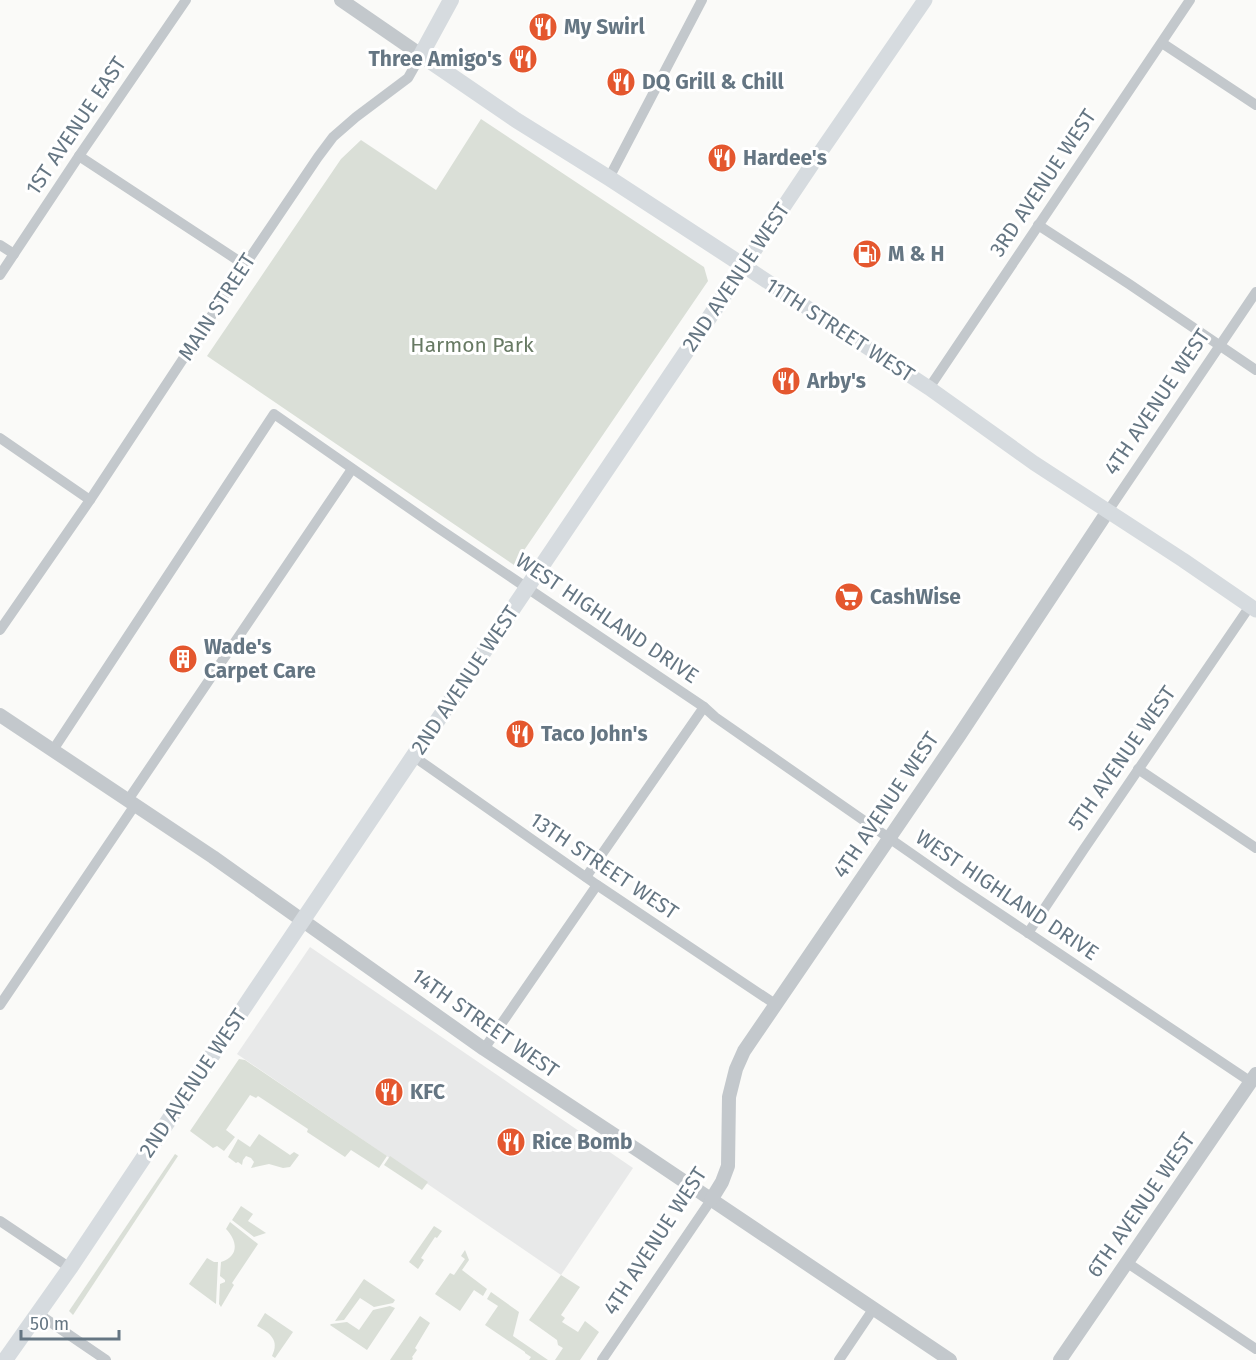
<svg xmlns="http://www.w3.org/2000/svg" width="1256" height="1360" viewBox="0 0 1256 1360" font-family="'Fira Sans',sans-serif">
  <style>
    .built { fill: #e8e9e9 }
    .green { fill: #dadfd7 }
    .lines { fill: none; stroke-linecap: round; stroke-linejoin: round }
    .minor { stroke: #c3c8cc; stroke-width: 10 }
    .tertiary { stroke: #c3c8cc; stroke-width: 14 }
    .secondary { stroke: #d6dbdf; stroke-width: 15 }
    .primary { stroke: #d6dbdf; stroke-width: 16 }
    .labels { text-anchor: middle; dominant-baseline: central; stroke-width: 6; stroke-linejoin: round; paint-order: stroke }
    .poi-label { font-size: 21px; font-weight: bold; fill: #657683; stroke: #fff; text-anchor: start }
    .street-label { font-size: 21px; fill: #657683; stroke: #fff }
    .park-label { font-size: 21px; fill: #687a64; stroke: #fff }
  </style>
  <rect width="100%" height="100%" fill="#fafaf8"/>
  <path class="built" d="M 310,947 L 633,1168 L 561,1275 L 237,1054 Z"/>
  <g class="green">
    <path d="M 481,119 L 704,267 L 708,281 L 514,565 L 207,356 L 341,159 L 361,140 L 436,190 Z"/>
    <path d="M 239,1059 L 245,1060 L 387,1156 L 379,1168 L 351,1150 L 345,1157 L 307,1132 L 308,1129 L 258,1096 L 256,1098 L 250,1095 L 226,1130 L 235,1137 L 224,1151 L 217,1146 L 213,1148 L 190,1131 Z"/>
    <path d="M 259,1134 L 290,1155 L 294,1152 L 299,1155 L 290,1167 L 283,1168 L 269,1164 L 251,1168 L 254,1162 L 251,1158 L 246,1156 L 243,1160 L 242,1165 L 238,1162 L 236,1163 L 228,1157 L 238,1139 L 250,1147 Z"/>
    <path d="M 175,1154 L 178,1156 L 73,1315 L 69,1311 Z"/>
    <path d="M 390,1156 L 428,1182 L 422,1190 L 384,1165 Z"/>
    <path d="M 241,1206 L 253,1214 L 248,1221 L 266,1233 L 254,1237 L 232,1220 Z"/>
    <path d="M 230,1222 L 258,1244 L 232,1283 L 234,1285 L 221,1307 L 219,1304 L 220,1284 L 225,1282 L 225,1280 L 220,1276 L 221,1262 C 240,1256 237,1240 226,1229 Z"/>
    <path d="M 434,1226 L 442,1231 L 437,1238 L 435,1237 L 421,1258 L 424,1260 L 418,1269 L 409,1262 Z"/>
    <path d="M 465,1250 L 469,1260 L 462,1270 L 487,1289 L 483,1296 L 474,1290 L 460,1311 L 435,1294 L 450,1273 L 454,1275 L 465,1259 L 461,1256 Z"/>
    <path d="M 207,1258 L 214,1262 L 218,1262 L 216,1304 L 189,1284 Z"/>
    <path d="M 561,1275 L 580,1287 L 561,1315 L 565,1318 L 562,1322 L 578,1332 L 585,1321 L 599,1332 L 580,1360 L 555,1360 L 563,1348 L 558,1345 L 557,1340 L 529,1320 Z"/>
    <path d="M 364,1279 L 395,1300 L 393,1303 L 374,1307 L 360,1298 L 344,1320 L 335,1321 Z"/>
    <path d="M 491,1292 L 519,1312 L 513,1336 L 548,1360 L 529,1360 L 531,1357 L 525,1353 L 525,1352 L 485,1325 L 498,1306 L 487,1299 Z"/>
    <path d="M 390,1306 L 395,1308 L 367,1350 L 330,1325 L 331,1324 L 347,1322 L 359,1330 L 373,1310 Z"/>
    <path d="M 265,1313 L 293,1332 L 275,1358 L 272,1356 C 280,1340 270,1333 257,1326 Z"/>
    <path d="M 420,1316 L 430,1323 L 415,1348 L 417,1350 L 412,1357 L 413,1358 L 412,1360 L 390,1360 Z"/>
  </g>
  <g class="lines">
    <g class="minor">
      <path d="M 1162,43 L 1256,105"/>
      <path d="M 79,156 L 245,265"/>
      <path d="M 609,178 L 702,0"/>
      <path d="M 1038,225 L 1129,284 L 1256,370"/>
      <path d="M 0,245 L 14,254"/>
      <path d="M 0,275 L 79,156 L 186,0"/>
      <path d="M 929,388 L 1190,0"/>
      <path d="M 0,438 L 90,500"/>
      <path d="M 1108,511 L 1256,292"/>
      <path d="M 0,630 L 90,500 L 245,265 L 318,157 L 333,137 L 356,117 L 408,78 L 421,55"/>
      <path d="M 53,750 L 274,414 L 435,526 L 704,707 L 715,717 L 958,886 L 1251,1082"/>
      <path d="M 413,756 L 597,885 L 775,1004"/>
      <path d="M 1138,769 L 1256,848"/>
      <path d="M 128,800 L 352,469"/>
      <path d="M 586,877 L 704,707"/>
      <path d="M 1028,933 L 1084,849 L 1250,606"/>
      <path d="M 0,1005 L 135,805"/>
      <path d="M 484,1049 L 597,885"/>
      <path d="M 0,1221 L 70,1268"/>
      <path d="M 1126,1262 L 1256,1349"/>
      <path d="M 37,1313 L 106,1360"/>
      <path d="M 602,1360 L 711,1200"/>
      <path d="M 839,1360 L 874,1308"/>
    </g>
    <g class="tertiary">
      <path d="M 341,0 L 421,55"/>
      <path d="M 0,715 L 213,857 L 484,1049 L 639,1151 L 950,1360"/>
      <path d="M 711,1200 L 722,1182 L 728,1166 L 729,1097 L 736,1069 L 744,1051 L 959,736 L 1108,511"/>
      <path d="M 1060,1360 L 1256,1074"/>
    </g>
    <path class="secondary" d="M 925,0 L 817,157 L 744,266 L 929,388 L 1034,463 L 1183,560 L 1256,610"/>
    <path class="primary" d="M 5,1360 L 70,1268 L 255,991 L 744,266 L 609,178 L 516,120 L 421,55 L 451,0"/>
  </g>
  <defs>
    <g id="restaurant-disc" transform="scale(1.5)"><circle r="9.5" fill="#e4572e" stroke="#fff"/><path d="M-5-6h1v4h1v-4h1v4h1v-4h1v5L-1.5 .5V6h-2V.5L-5-1ZM5-6V6H3V1.5H1.5Q1.5-4 5-6Z" fill="#fff"/></g>
    <g id="fuel-disc" transform="scale(1.5)"><circle r="9.5" fill="#e4572e" stroke="#fff"/><path d="M-5.5-6h7V0h2V4h1.3V-2.5L3-4.5l.8-.8L6-3V5H2.5V1h-1V6h-7ZM-4.2-4.7v3.2H.2V-4.7Z" fill="#fff"/></g>
    <g id="supermarket-disc" transform="scale(1.5)"><circle r="9.5" fill="#e4572e" stroke="#fff"/><path d="M-6-5.5h2.5l.6 2H6L4.5 2H-2.5L-4.4-4H-6ZM-1.5 3.2a1.3 1.3 0 1 0 .1 0ZM3 3.2a1.3 1.3 0 1 0 .1 0Z" fill="#fff"/></g>
    <g id="building-disc" transform="scale(1.5)"><circle r="9.5" fill="#e4572e" stroke="#fff"/><path d="M-4-6H4V6H1V3H-1V6H-4ZM-2.5-4.3h1.7v1.8h-1.7ZM.8-4.3h1.7v1.8H.8ZM-2.5-1h1.7V.8h-1.7ZM.8-1h1.7V.8H.8Z" fill="#fff"/></g>
  </defs>
  <g fill-rule="evenodd">
    <use href="#restaurant-disc" x="543" y="27"/>
    <use href="#restaurant-disc" x="523" y="59"/>
    <use href="#restaurant-disc" x="621" y="82"/>
    <use href="#restaurant-disc" x="722" y="158"/>
    <use href="#fuel-disc" x="867" y="254"/>
    <use href="#restaurant-disc" x="786" y="381"/>
    <use href="#supermarket-disc" x="849" y="597"/>
    <use href="#building-disc" x="183" y="659"/>
    <use href="#restaurant-disc" x="520" y="734"/>
    <use href="#restaurant-disc" x="389" y="1092"/>
    <use href="#restaurant-disc" x="511" y="1142"/>
  </g>
  <g class="labels">
    <g class="poi-label">
      <text x="564" y="27">My Swirl</text>
      <text x="502" y="59" text-anchor="end">Three Amigo's</text>
      <text x="642" y="82">DQ Grill &amp; Chill</text>
      <text x="743" y="158">Hardee's</text>
      <text x="888" y="254">M &amp; H</text>
      <text x="807" y="381">Arby's</text>
      <text x="870" y="597">CashWise</text>
      <text x="204" y="647">Wade's<tspan x="204" dy="24">Carpet Care</tspan></text>
      <text x="541" y="734">Taco John's</text>
      <text x="410" y="1092">KFC</text>
      <text x="532" y="1142">Rice Bomb</text>
    </g>
    <g class="street-label">
      <text transform="translate(76 126) rotate(-56)">1ST AVENUE EAST</text>
      <text transform="translate(1043 183) rotate(-56)">3RD AVENUE WEST</text>
      <text transform="translate(736 277) rotate(-56)">2ND AVENUE WEST</text>
      <text transform="translate(217 307) rotate(-57)">MAIN STREET</text>
      <text transform="translate(840 330) rotate(33)">11TH STREET WEST</text>
      <text transform="translate(1157 402) rotate(-56)">4TH AVENUE WEST</text>
      <text transform="translate(607 618) rotate(34)">WEST HIGHLAND DRIVE</text>
      <text transform="translate(465 680) rotate(-56)">2ND AVENUE WEST</text>
      <text transform="translate(1122 758) rotate(-55)">5TH AVENUE WEST</text>
      <text transform="translate(886 805) rotate(-56)">4TH AVENUE WEST</text>
      <text transform="translate(604 866) rotate(34)">13TH STREET WEST</text>
      <text transform="translate(1007 895) rotate(34)">WEST HIGHLAND DRIVE</text>
      <text transform="translate(485 1023) rotate(35)">14TH STREET WEST</text>
      <text transform="translate(193 1083) rotate(-56)">2ND AVENUE WEST</text>
      <text transform="translate(1141 1205) rotate(-55)">6TH AVENUE WEST</text>
      <text transform="translate(655 1241) rotate(-57)">4TH AVENUE WEST</text>
    </g>
    <g class="park-label">
      <text x="472" y="345">Harmon Park</text>
    </g>
  </g>
  <path d="M21 1330v9h98v-9" fill="none" stroke="#657683" stroke-width="3"/>
  <text x="30" y="1330" font-size="18" fill="#657683" stroke="#ffffff" stroke-width="4.5" paint-order="stroke">50 m</text>
</svg>
